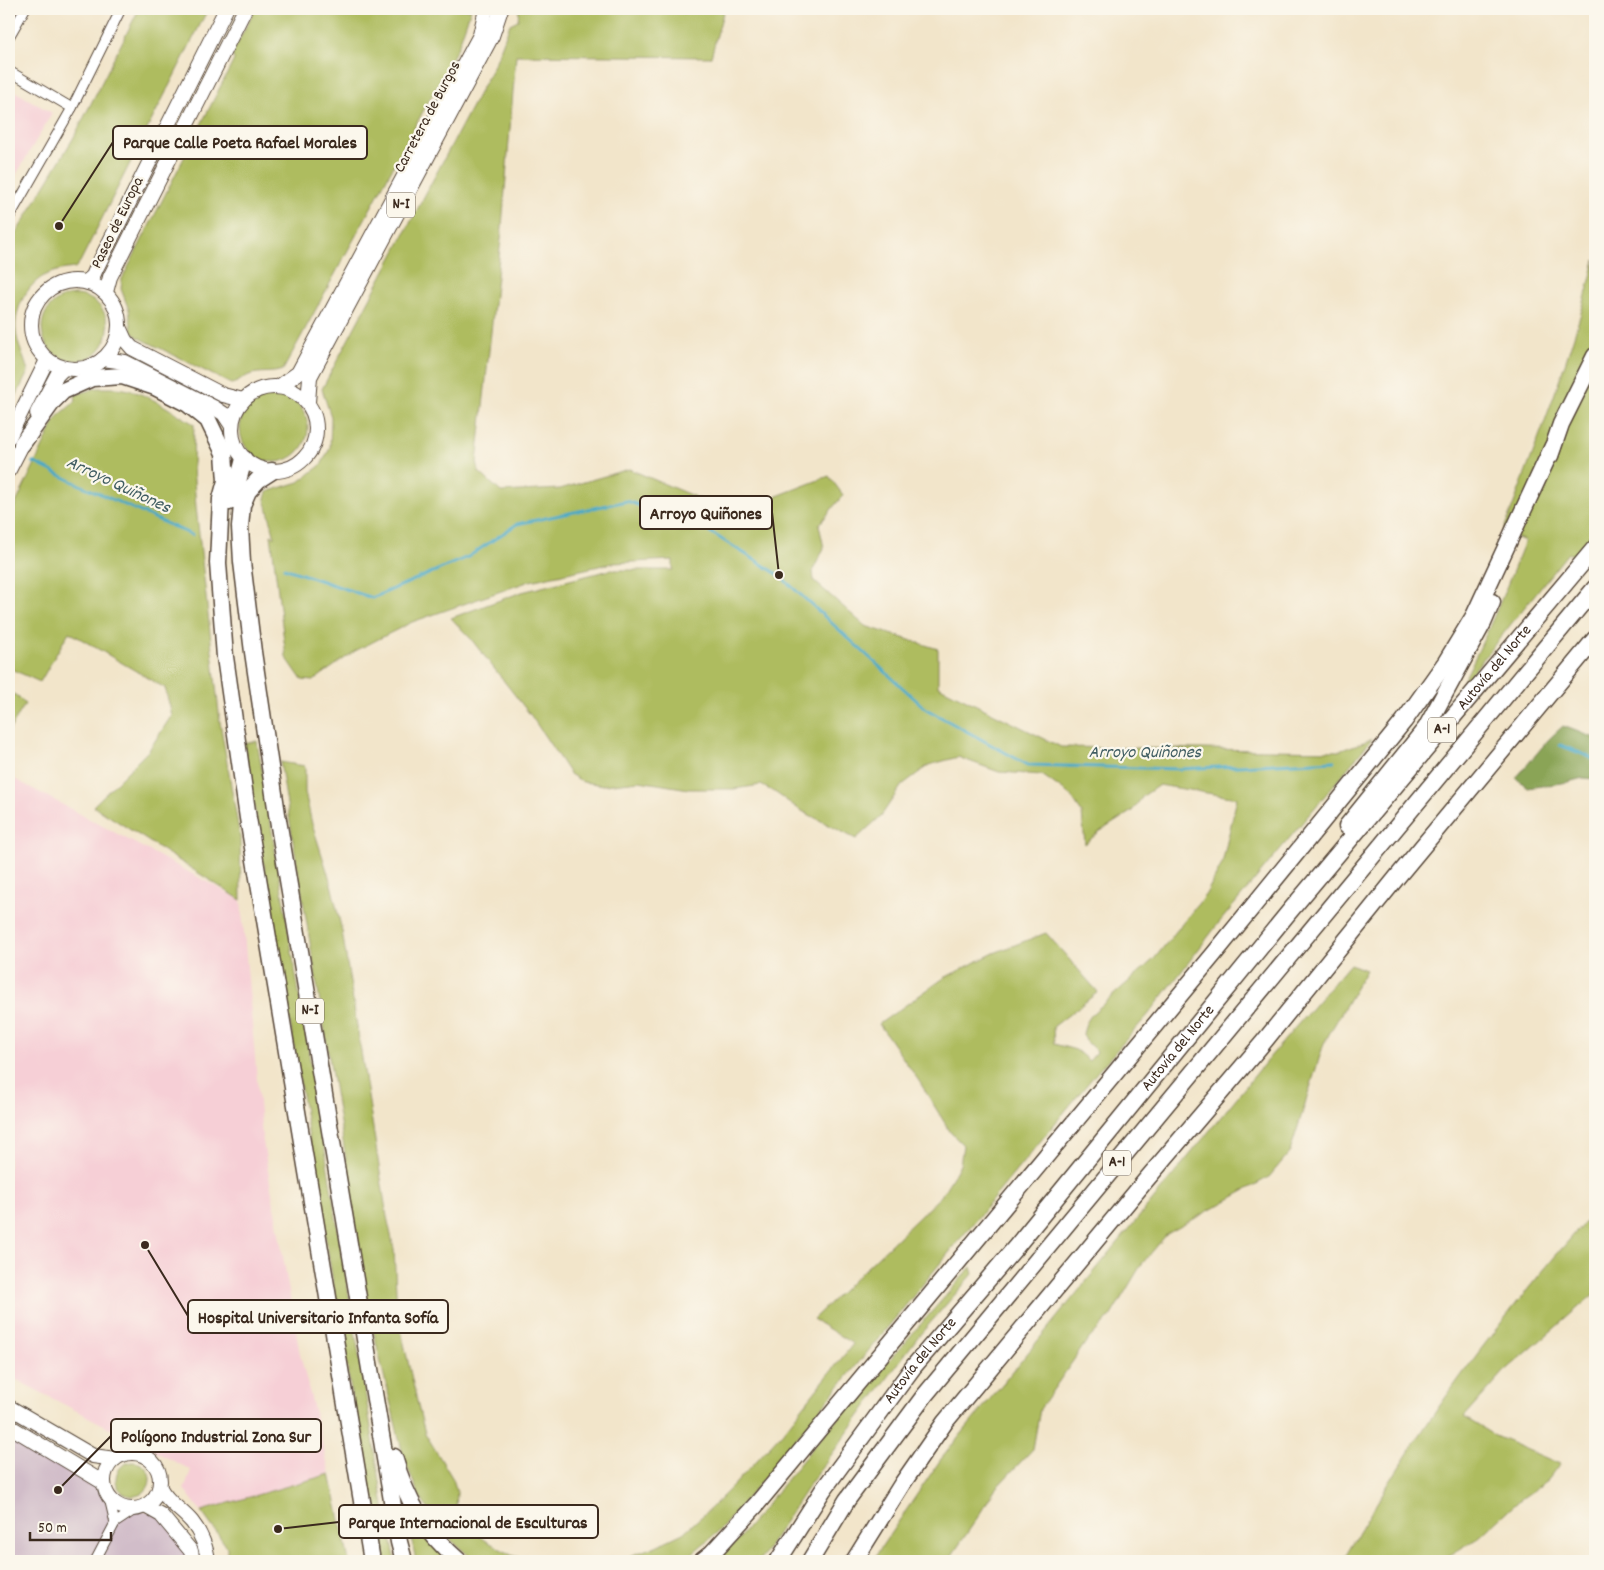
<svg xmlns="http://www.w3.org/2000/svg" width="1604" height="1570" viewBox="0 0 1604 1570" font-family="Dekko,sans-serif">
  <style>
    .built { fill: #f6cfd6 }
    .industrial { fill: #d1bdc9 }
    .green { fill: #aebc5f; stroke: #74733e }
    .forest { fill: #8aa456; stroke: #62673a }
    .lines { fill: none; stroke-linecap: round; stroke-linejoin: round }
    .stream { stroke: #47a9c7; stroke-width: 3 }
    .street-casing { stroke: #564638; stroke-width: 11 }
    .primary-casing { stroke: #564638; stroke-width: 16 }
    .highway-casing { stroke: #564638; stroke-width: 19 }
    .street { stroke: #fff; stroke-width: 9 }
    .primary { stroke: #fff; stroke-width: 14 }
    .highway { stroke: #fff; stroke-width: 16 }
    .labels { text-anchor: middle; dominant-baseline: central; stroke-width: 4.5; stroke-linejoin: round; paint-order: stroke }
    .shield { fill: #fbf7ec; stroke: #75685c; stroke-width: 1 }
    .shield-label { font-size: 15px; font-weight: bold; fill: #3b2a1e }
    .street-label { font-size: 16px; fill: #3b2a1e; stroke: #fbf7ec }
    .water-label { font-size: 18px; font-style: italic; fill: #405d62; stroke: #fbf7ec }
    .leader { fill: none; stroke: #3b2a1e; stroke-width: 2 }
    .callout-dot { fill: #3b2a1e; stroke: #fbf7ec; stroke-width: 2 }
    .callout { fill: #fbf7ec; stroke: #3b2a1e; stroke-width: 2 }
    .callout-label { font-size: 18px; text-anchor: middle; font-weight: bold; fill: #3b2a1e }
  </style>
  <rect width="100%" height="100%" fill="#fbf7ec"/>
  <filter id="ink" filterUnits="userSpaceOnUse"><feTurbulence type="fractalNoise" baseFrequency=".02" numOctaves="2"/><feDisplacementMap in="SourceGraphic" scale="10" xChannelSelector="R" yChannelSelector="G"/><feConvolveMatrix kernelMatrix="1 2 1 2 8 2 1 2 1" color-interpolation-filters="sRGB"/></filter>
  <filter id="wash" filterUnits="userSpaceOnUse"><feTurbulence type="fractalNoise" baseFrequency=".0096" numOctaves="4" result="noise"/><feDisplacementMap in="SourceGraphic" scale="20" xChannelSelector="R" yChannelSelector="G"/><feGaussianBlur stdDeviation="1.12" result="paint"/><feColorMatrix in="noise" values="0 0 0 0 0 0 0 0 0 0 0 0 0 0 0 0 0 1.4 0 .05"/><feComposite in="paint" operator="in"/></filter>
  <g filter="url(#wash)">
    <rect width="100%" height="100%" fill="#f2e5ca"/>
    <g class="built">
      <path d="M 9,88 L 52,113 L 9,187 Z"/>
      <path d="M 9,776 L 241,900 L 262,1136 L 300,1354 L 330,1474 L 201,1511 L 184,1489 L 191,1470 L 9,1376 Z"/>
    </g>
    <path class="industrial" d="M 9,1427 L 104,1483 L 110,1498 L 123,1507 L 161,1515 L 193,1561 L 9,1561 Z"/>
    <g class="green">
      <path d="M 139,9 L 208,9 L 80,262 L 75,268 C 66,269 57,270 48,274 C 27,283 14,309 16,331 C 17,345 25,358 28,372 L 9,411 L 9,245 L 74,137 Z"/>
      <path d="M 255,9 L 471,9 L 458,47 L 283,370 C 272,374 260,371 249,375 C 242,378 238,383 231,384 L 138,337 L 132,332 L 129,310 L 121,289 L 122,279 L 234,60 L 232,54 Z"/>
      <path d="M 519,9 L 724,9 L 711,57 L 516,55 L 501,239 L 477,462 L 479,472 L 501,492 L 560,489 L 629,469 L 733,513 L 829,476 L 843,495 L 819,525 L 824,548 L 813,570 L 814,581 L 865,626 L 938,649 L 938,686 L 1061,747 L 1339,751 L 1372,739 L 1218,924 L 1148,1015 L 1098,1071 L 773,1467 L 721,1529 L 683,1561 L 617,1561 L 656,1546 L 683,1533 L 710,1509 L 735,1484 L 783,1432 L 853,1344 L 813,1319 L 941,1196 L 960,1165 L 963,1145 L 951,1133 L 919,1081 L 879,1024 L 944,978 L 994,953 L 1046,933 L 1098,992 L 1053,1027 L 1054,1044 L 1076,1050 L 1089,1061 L 1097,1052 L 1086,1041 L 1083,1034 L 1086,1023 L 1092,1014 L 1154,959 L 1206,894 L 1222,864 L 1237,798 L 1159,785 L 1143,796 L 1132,811 L 1099,832 L 1085,844 L 1082,813 L 1070,795 L 1042,775 L 999,772 L 958,757 L 929,765 L 902,785 L 881,816 L 856,839 L 800,810 L 776,793 L 761,785 L 734,789 L 689,789 L 639,781 L 604,785 L 583,782 L 570,774 L 532,717 L 471,639 L 451,618 L 522,592 L 610,570 L 673,570 L 673,560 L 613,563 L 530,581 L 412,622 L 355,651 L 313,681 L 302,680 L 286,657 L 271,535 L 275,537 L 265,499 L 267,492 L 299,482 L 321,465 L 330,448 L 331,417 L 322,389 L 496,61 L 510,24 L 518,20 Z"/>
      <path d="M 1595,260 L 1595,562 L 1568,553 L 1459,689 C 1485,641 1505,591 1525,541 L 1503,532 C 1537,442 1573,353 1595,260 Z"/>
      <circle cx="75" cy="328" r="33"/>
      <path d="M 96,388 C 109,388 123,387 135,392 C 156,399 175,413 194,424 L 193,467 L 196,507 L 220,722 L 240,837 L 241,900 L 93,806 L 149,750 L 172,715 L 165,688 L 69,632 L 40,682 L 9,668 L 9,518 L 57,417 L 76,401 L 75,395 Z"/>
      <circle cx="274" cy="428" r="34"/>
      <path d="M 9,692 L 17,696 L 25,704 L 9,731 Z"/>
      <path d="M 257,741 L 385,1512 L 396,1561 L 381,1561 L 372,1518 L 244,744 Z"/>
      <path d="M 280,762 L 305,766 L 305,792 L 312,824 L 330,880 L 342,931 L 387,1217 L 394,1249 L 397,1313 L 419,1410 L 425,1433 L 453,1479 L 457,1492 L 456,1510 L 468,1528 L 485,1540 L 511,1555 L 533,1561 L 475,1561 L 451,1540 L 420,1498 L 404,1459 L 368,1309 L 344,1147 Z"/>
      <path d="M 1350,964 L 1366,970 L 1324,1043 L 1290,1152 L 1269,1177 L 1167,1234 L 1141,1265 L 1110,1317 L 1086,1342 L 1040,1409 L 1033,1449 L 995,1489 L 974,1523 L 948,1561 L 873,1561 L 880,1549 L 941,1459 L 1269,1058 Z"/>
      <path d="M 1595,1211 L 1595,1293 L 1504,1372 L 1464,1417 L 1495,1436 L 1560,1464 L 1548,1480 L 1521,1499 L 1478,1538 L 1440,1561 L 1342,1561 C 1374,1507 1407,1452 1443,1401 C 1489,1336 1542,1269 1595,1211 Z"/>
      <path d="M 971,1267 L 973,1274 L 917,1338 L 809,1485 L 759,1561 L 715,1561 L 737,1541 L 818,1441 Z"/>
      <circle cx="133" cy="1479" r="17"/>
      <path d="M 330,1474 L 349,1561 L 227,1561 L 227,1547 L 201,1511 Z"/>
      <path d="M 406,1511 L 428,1538 L 451,1561 L 416,1561 Z"/>
    </g>
    <path class="forest" d="M 1563,726 L 1595,738 L 1595,779 L 1583,778 L 1568,782 L 1528,788 L 1516,778 L 1549,739 Z"/>
    <g class="lines">
      <g class="stream">
        <path d="M 33,462 L 78,484 L 192,535"/>
        <path d="M 284,568 L 372,598 L 468,557 L 517,524 L 627,501 L 710,532 L 779,575 L 926,709 L 1028,765 L 1180,769 L 1334,761"/>
        <path d="M 1560,745 L 1595,759"/>
      </g>
    </g>
  </g>
  <g filter="url(#ink)">
    <g class="lines">
      <g class="street-casing">
        <g id="street">
          <path d="M 9,37 L 25,9"/>
          <path d="M 9,71 L 72,108"/>
          <path d="M 9,218 L 72,108 L 121,9"/>
          <path d="M 109,1498 L 115,1523"/>
          <path d="M 95,1561 L 115,1523 L 136,1509"/>
        </g>
      </g>
      <g class="primary-casing">
        <g id="primary">
          <circle cx="75" cy="325" r="44"/>
          <path d="M 86,282 L 93,276 L 96,269 L 226,9"/>
          <path d="M 106,292 L 110,277 L 245,9"/>
          <path d="M 119,327 L 125,340 L 132,348 L 223,395 L 243,400"/>
          <path d="M 103,359 L 125,362 L 215,408 L 224,414 L 232,426"/>
          <path d="M 280,386 L 298,373 L 480,35 L 486,9"/>
          <circle cx="274" cy="429" r="42"/>
          <path d="M 308,402 L 310,377 L 492,36 L 501,9"/>
          <path d="M 37,413 L 57,375 L 64,368"/>
          <path d="M 9,437 L 47,360"/>
          <path d="M 9,470 L 27,435"/>
          <path d="M 9,1407 L 93,1456 L 115,1459"/>
          <path d="M 9,1426 L 104,1483"/>
          <circle cx="132" cy="1481" r="28"/>
          <path d="M 160,1488 C 168,1503 181,1509 192,1522 C 200,1532 207,1548 208,1561"/>
          <path d="M 145,1506 L 161,1515 L 191,1551 L 193,1561"/>
        </g>
      </g>
      <g class="highway-casing">
        <g id="highway">
          <path d="M 22,444 L 53,401 L 63,391 L 92,378 L 122,376 L 155,387 L 188,404 L 208,420 L 224,453 L 226,481 L 221,499 L 218,563 L 225,657 L 248,818 L 372,1561"/>
          <path d="M 1550,456 L 1561,424 L 1595,356"/>
          <path d="M 272,471 L 258,480 L 248,491 L 242,505 L 240,527 L 242,562 L 253,652 L 277,814 L 399,1542 L 404,1561"/>
          <path d="M 229,502 L 237,485 L 244,459"/>
          <path d="M 1347,826 L 1426,728 L 1483,623 L 1492,602"/>
          <path d="M 394,1457 C 406,1500 425,1532 459,1561"/>
          <path d="M 702,1561 L 712,1553 L 756,1505 L 1214,954 L 1404,721 L 1446,662 L 1474,616 L 1553,446"/>
          <path id="s1" d="M 778,1561 L 823,1490 L 914,1366 L 1015,1248 L 1289,912 L 1595,548"/>
          <path d="M 810,1561 L 847,1500 L 925,1395 L 1595,588"/>
          <path d="M 854,1561 L 902,1484 L 945,1422 L 1146,1180 L 1262,1044 L 1398,876 L 1595,639"/>
        </g>
      </g>
      <use href="#street" class="street"/>
      <use href="#primary" class="primary"/>
      <use href="#highway" class="highway"/>
    </g>
  </g>
  <g class="labels">
    <g class="shield">
      <rect x="387" y="192.5" width="28" height="25" rx="4"/>
      <rect x="1428" y="717.5" width="28" height="25" rx="4"/>
      <rect x="296" y="998.5" width="28" height="25" rx="4"/>
      <rect x="1103" y="1150.5" width="28" height="25" rx="4"/>
    </g>
    <g class="shield-label">
      <text x="401" y="205">N-I</text>
      <text x="1442" y="730">A-1</text>
      <text x="310" y="1011">N-I</text>
      <text x="1117" y="1163">A-1</text>
    </g>
    <g class="street-label">
      <text transform="translate(428 117) rotate(-62)">Carretera de Burgos</text>
      <text transform="translate(118 223) rotate(-64)">Paseo de Europa</text>
      <text stroke="none"><textPath href="#s1" startOffset="1146">Autovía del Norte</textPath></text>
      <text stroke="none"><textPath href="#s1" startOffset="651">Autovía del Norte</textPath></text>
      <text stroke="none"><textPath href="#s1" startOffset="246">Autovía del Norte</textPath></text>
    </g>
    <g class="water-label">
      <text transform="translate(118 486) rotate(25)">Arroyo Quiñones</text>
      <text x="1145" y="753">Arroyo Quiñones</text>
    </g>
  </g>
  <path class="leader" d="M59 226L113 142M779 575L772 512M145 1245L188 1316M58 1490L111 1436M278 1529L339 1522"/>
  <g class="callout-dot">
    <circle cx="59" cy="226" r="5"/>
    <circle cx="779" cy="575" r="5"/>
    <circle cx="145" cy="1245" r="5"/>
    <circle cx="58" cy="1490" r="5"/>
    <circle cx="278" cy="1529" r="5"/>
  </g>
  <g class="callout">
    <rect x="113" y="126" width="254" height="33" rx="5"/>
    <rect x="640" y="496" width="132" height="33" rx="5"/>
    <rect x="188" y="1300" width="260" height="33" rx="5"/>
    <rect x="111" y="1419" width="210" height="33" rx="5"/>
    <rect x="339" y="1505" width="259" height="33" rx="5"/>
  </g>
  <g class="callout-label">
    <text x="240" y="148">Parque Calle Poeta Rafael Morales</text>
    <text x="706" y="519">Arroyo Quiñones</text>
    <text x="318" y="1323">Hospital Universitario Infanta Sofía</text>
    <text x="216" y="1442">Polígono Industrial Zona Sur</text>
    <text x="468" y="1528">Parque Internacional de Esculturas</text>
  </g>
  <rect width="1604" height="1570" fill="none" stroke="#fbf7ec" stroke-width="30"/>
  <path d="M30 1532v8h81v-8" fill="none" stroke="#3b2a1e" stroke-width="2.5"/>
  <text x="38" y="1532" font-size="15" fill="#3b2a1e" stroke="#fbf7ec" stroke-width="4" paint-order="stroke">50 m</text>
</svg>
